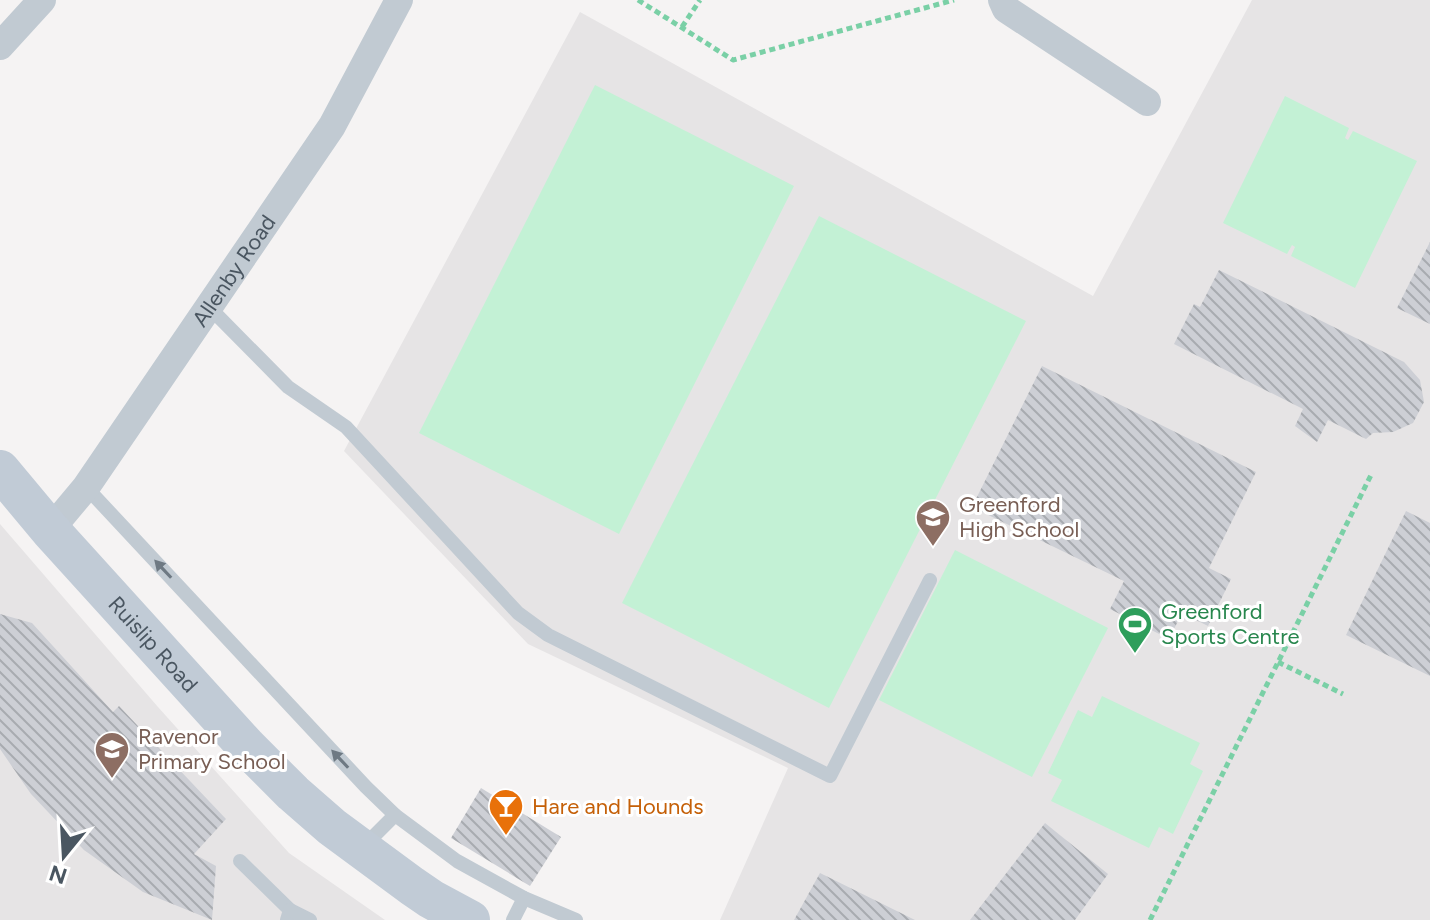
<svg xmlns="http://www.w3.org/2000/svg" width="1430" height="920" viewBox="0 0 1430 920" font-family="Figtree,sans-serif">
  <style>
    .education { fill: #e6e4e5 }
    .garden { fill: #c3f1d5 }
    .building { fill: url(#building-back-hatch) }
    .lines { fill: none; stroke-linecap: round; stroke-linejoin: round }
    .path { stroke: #7ad0a6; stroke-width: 5; stroke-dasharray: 6 4; stroke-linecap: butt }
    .lane { stroke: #c1cad2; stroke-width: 14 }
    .street { stroke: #c1cad2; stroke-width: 28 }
    .secondary { stroke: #c1cbd6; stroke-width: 40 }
    .oneway { fill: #6e7983 }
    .labels { text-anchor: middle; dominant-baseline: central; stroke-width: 6; stroke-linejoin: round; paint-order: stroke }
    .street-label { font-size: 22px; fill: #4a5661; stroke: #fff }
    .education-label { font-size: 22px; fill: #785e54; stroke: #fff; text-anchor: start }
    .leisure-label { font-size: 22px; fill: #27864d; stroke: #fff; text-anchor: start }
    .food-label { font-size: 22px; fill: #c56008; stroke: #fff; text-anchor: start }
  </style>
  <defs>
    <pattern id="building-back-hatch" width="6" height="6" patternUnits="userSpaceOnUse" patternTransform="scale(2)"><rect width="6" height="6" fill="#cdcfd5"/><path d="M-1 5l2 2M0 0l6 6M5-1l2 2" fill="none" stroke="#a8abb0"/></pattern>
  </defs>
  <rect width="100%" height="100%" fill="#f5f3f3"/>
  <g class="education">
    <path d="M 1252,0 L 1430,0 L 1430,920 L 720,920 L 788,768 L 528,644 L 344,451 L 580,12 L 1093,296 Z"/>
    <path d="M 0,524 L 158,707 L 289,853 L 385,920 L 0,920 Z"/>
  </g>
  <g class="garden">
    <path d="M 595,85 L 794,186 L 619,534 L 419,433 Z"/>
    <path d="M 1285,96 L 1349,128 L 1345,138 L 1348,140 L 1353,131 L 1417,161 L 1355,288 L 1291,256 L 1295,247 L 1292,245 L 1287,254 L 1223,223 Z"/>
    <path d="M 819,216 L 1026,321 L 829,708 L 622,603 Z"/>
    <path d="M 955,550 L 1108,628 L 1032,777 L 879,700 Z"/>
    <path d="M 1102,696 L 1200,743 L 1190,764 L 1203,771 L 1173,834 L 1159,827 L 1149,848 L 1051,801 L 1062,780 L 1048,773 L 1078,710 L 1092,717 Z"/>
  </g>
  <g class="building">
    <path d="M 1430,242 L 1430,324 L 1397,308 Z"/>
    <path d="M 1219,270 L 1404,362 L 1420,380 L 1424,402 L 1413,423 L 1393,432 L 1373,433 L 1366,439 L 1328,420 L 1317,442 L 1295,426 L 1303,409 L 1174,344 L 1194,304 L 1200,307 Z"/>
    <path d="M 1042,366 L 1256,472 L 1209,568 L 1231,579 L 1208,626 L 1182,613 L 1169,639 L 1110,609 L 1124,581 L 972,507 Z"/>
    <path d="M 1406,511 L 1430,523 L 1430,676 L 1346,635 Z"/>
    <path d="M 0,614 L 32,623 L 113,712 L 119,706 L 226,819 L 194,854 L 216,866 L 212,920 L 143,892 L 84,850 L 31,794 L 0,749 Z"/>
    <path d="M 481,788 L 561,837 L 530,886 L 451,838 Z"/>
    <path d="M 1045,823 L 1108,874 L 1075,920 L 970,920 Z"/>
    <path d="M 820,873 L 915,920 L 794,920 Z"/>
  </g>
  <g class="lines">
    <g class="path">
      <path d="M 638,0 L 733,60 L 954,0"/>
      <path d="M 682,27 L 700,0"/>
      <path d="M 1278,662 L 1343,694"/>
      <path d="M 1150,920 L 1372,473"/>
    </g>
    <g class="lane">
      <path d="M 209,307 L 288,387 L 346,427 L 518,613 L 548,635 L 830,776 L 930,580"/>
      <path d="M 86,487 L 366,787 L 395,815"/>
      <path d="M 364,846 L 395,815 L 457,861 L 524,898 L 576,920"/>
      <path d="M 240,861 L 290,910 L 287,920"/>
      <path d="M 290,910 L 310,920"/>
      <path d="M 513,920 L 524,898"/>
    </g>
    <g class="street">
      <path d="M 1002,0 L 1006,9 L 1147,102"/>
      <path d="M 0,46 L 42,0"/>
      <path id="s1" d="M 50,530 L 86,487 L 332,126 L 399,0"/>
    </g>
    <path class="secondary" id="s2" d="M 0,470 L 50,530 L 247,747 L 293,793 L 332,827 L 412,886 L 431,899 L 470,920"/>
  </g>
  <defs><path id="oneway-solid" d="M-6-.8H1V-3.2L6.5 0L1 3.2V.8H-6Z" transform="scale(2)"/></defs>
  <g class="oneway">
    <use href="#oneway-solid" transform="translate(163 569) rotate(-133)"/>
    <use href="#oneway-solid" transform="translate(340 759) rotate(-133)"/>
  </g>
  <defs>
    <g id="school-pin" transform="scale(1.8)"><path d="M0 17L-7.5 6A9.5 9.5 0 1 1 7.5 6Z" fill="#8d6e63" stroke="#fff"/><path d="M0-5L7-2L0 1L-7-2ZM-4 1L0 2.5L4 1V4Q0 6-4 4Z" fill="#fff"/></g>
    <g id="stadium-pin" transform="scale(1.8)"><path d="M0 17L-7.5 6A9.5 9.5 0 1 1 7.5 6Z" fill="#2e9e5b" stroke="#fff"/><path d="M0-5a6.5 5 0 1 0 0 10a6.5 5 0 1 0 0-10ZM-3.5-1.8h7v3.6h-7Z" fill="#fff"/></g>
    <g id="bar-pin" transform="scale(1.8)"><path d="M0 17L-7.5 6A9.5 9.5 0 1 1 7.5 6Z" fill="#e8710a" stroke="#fff"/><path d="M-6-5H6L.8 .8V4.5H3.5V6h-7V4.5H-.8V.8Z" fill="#fff"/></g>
  </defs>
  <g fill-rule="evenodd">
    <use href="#school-pin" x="933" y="517"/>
    <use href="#stadium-pin" x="1135" y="624"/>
    <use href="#school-pin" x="112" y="749"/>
    <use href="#bar-pin" x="506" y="806"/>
  </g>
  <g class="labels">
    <g class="street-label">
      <text stroke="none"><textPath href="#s1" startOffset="318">Allenby Road</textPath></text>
      <text stroke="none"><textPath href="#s2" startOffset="232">Ruislip Road</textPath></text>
    </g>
    <g class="education-label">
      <text x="959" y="504">Greenford<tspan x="959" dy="25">High School</tspan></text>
      <text x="138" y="736">Ravenor<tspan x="138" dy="25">Primary School</tspan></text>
    </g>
    <g class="leisure-label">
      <text x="1161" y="611">Greenford<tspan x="1161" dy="25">Sports Centre</tspan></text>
    </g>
    <g class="food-label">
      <text x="532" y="806">Hare and Hounds</text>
    </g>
  </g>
  <g transform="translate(64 856) rotate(198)" stroke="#ffffff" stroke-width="6" paint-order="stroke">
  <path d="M0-6L14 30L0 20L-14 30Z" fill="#4a5661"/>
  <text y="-12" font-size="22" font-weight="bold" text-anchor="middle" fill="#4a5661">N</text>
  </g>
</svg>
